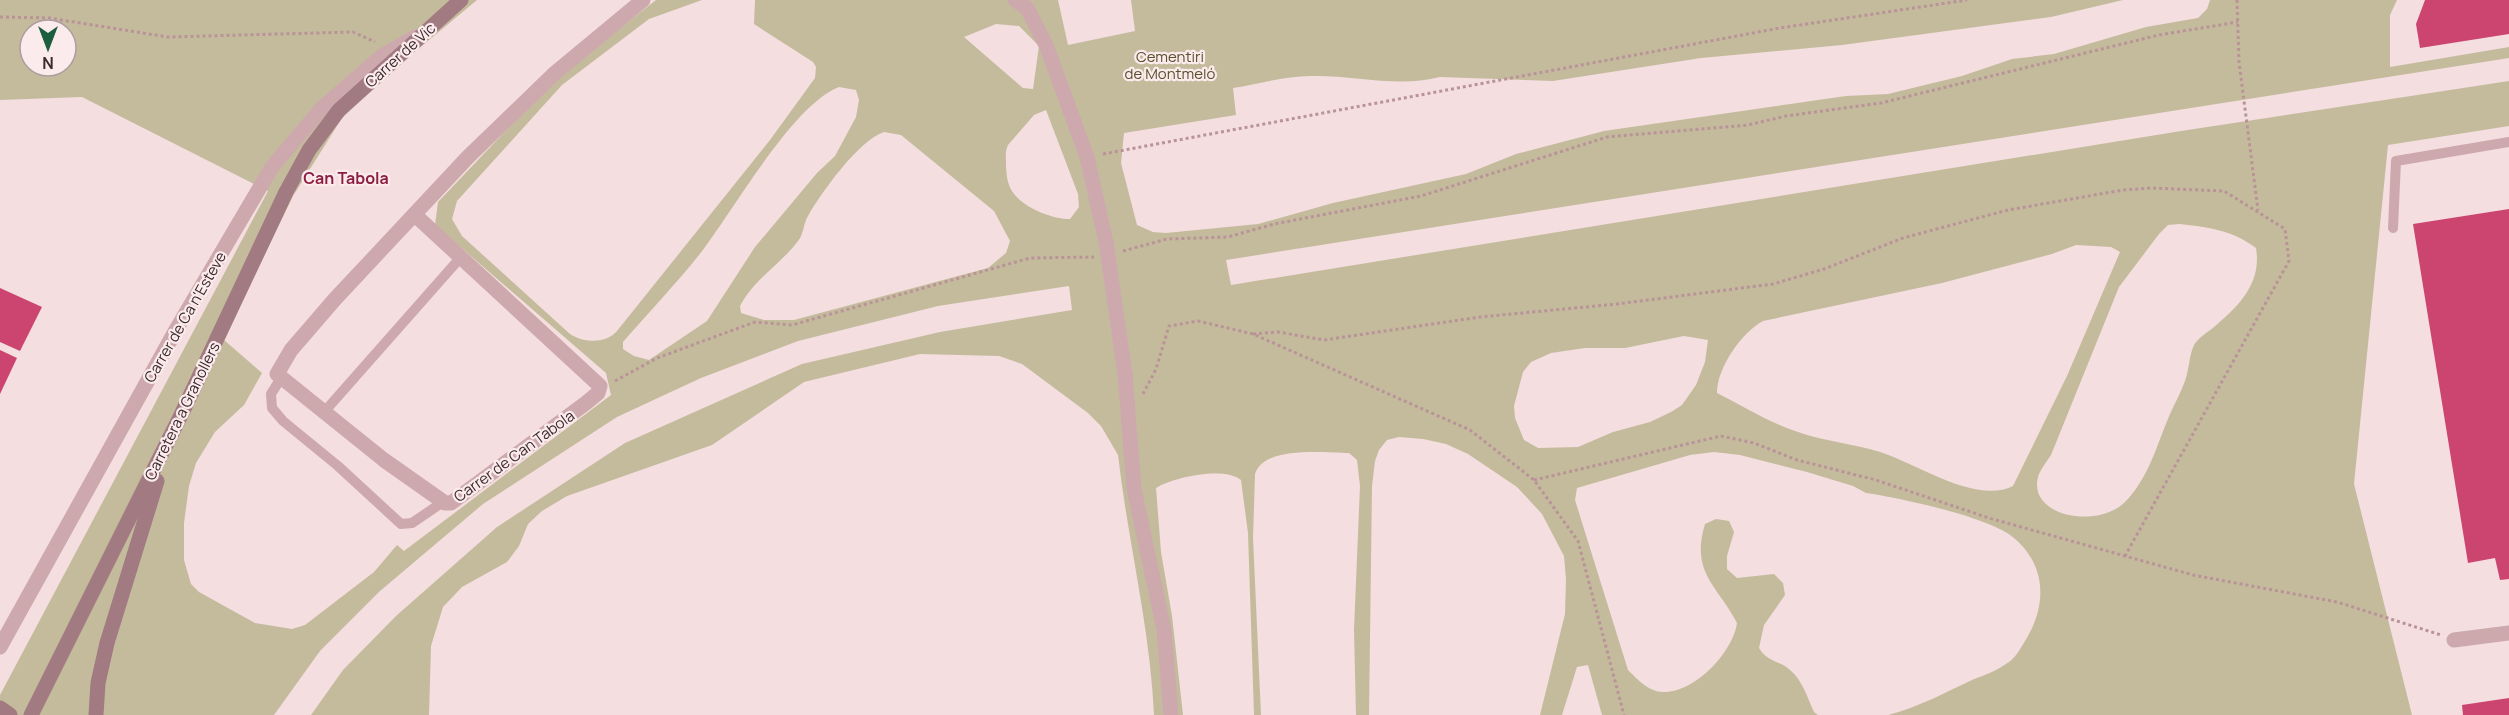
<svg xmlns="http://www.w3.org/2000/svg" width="2509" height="715" viewBox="0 0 2509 715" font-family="Manrope,sans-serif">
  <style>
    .green { fill: #c4bb9d; fill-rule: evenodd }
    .building { fill: #cc4571 }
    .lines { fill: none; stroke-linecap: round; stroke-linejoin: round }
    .path { stroke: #b99398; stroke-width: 3; stroke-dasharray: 3 3; stroke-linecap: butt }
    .lane { stroke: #cda9ad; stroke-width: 10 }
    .street { stroke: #cda9ad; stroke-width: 15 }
    .secondary { stroke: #a17a82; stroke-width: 15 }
    .street-bridge { stroke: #cda9ad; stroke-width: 15 }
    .labels { text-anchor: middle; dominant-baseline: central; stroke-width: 4.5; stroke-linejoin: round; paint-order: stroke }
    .street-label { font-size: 15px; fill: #3a292d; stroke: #fbebec }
    .park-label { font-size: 15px; fill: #59502c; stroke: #fbebec }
    .neighbourhood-label { font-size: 16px; font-weight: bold; fill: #8d1e43; stroke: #fbebec }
  </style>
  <rect width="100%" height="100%" fill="#f4dedf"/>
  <path class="green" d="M 0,0 L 477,0 L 411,55 L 342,118 L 293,196 L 224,340 L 262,373 L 244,405 L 215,432 L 196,463 L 189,486 L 184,523 L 184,560 L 191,584 L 199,592 L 255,623 L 292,629 L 305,625 L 374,572 L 397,545 L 404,551 L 611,395 L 606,373 L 435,225 L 438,202 L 556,78 L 656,0 L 702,0 L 649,19 L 562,85 L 457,201 L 452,219 L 462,236 L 570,334 C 583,343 606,344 617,331 L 770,140 L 815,78 L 816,67 L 813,62 L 754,24 L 755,0 L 1058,0 L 1068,45 L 1135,31 L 1131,0 L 2123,0 L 2051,17 L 1842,45 L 1701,58 L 1553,81 L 1440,77 C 1398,88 1354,75 1311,76 C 1284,76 1259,84 1233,88 L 1236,115 L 1124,133 L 1121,163 L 1137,225 L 1153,232 L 1166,233 L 1258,224 L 1333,203 L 1466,174 L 1516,154 L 1604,131 L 1846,96 L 1888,94 L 1962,76 L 2012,59 L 2054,54 L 2146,27 L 2198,18 L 2207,9 L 2210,0 L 2397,0 L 2390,15 L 2390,67 L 2509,47 L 2509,58 L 1226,260 L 1231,285 L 2181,131 L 2509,81 L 2509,126 L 2388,145 L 2354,484 L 2412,715 L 1888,715 C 1919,707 1944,693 1972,680 C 1985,675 1998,670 2009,662 C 2017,656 2020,649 2025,641 C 2047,606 2047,566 2014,538 C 1990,517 1900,498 1866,493 L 1853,486 L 1807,472 L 1740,455 L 1714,452 L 1690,455 L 1577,488 L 1575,500 L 1628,670 C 1637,679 1649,692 1663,692 C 1695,693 1733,652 1737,623 C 1718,586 1690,573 1705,524 L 1716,519 L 1729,521 L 1734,532 L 1727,556 L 1727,569 L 1737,578 L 1774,574 L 1783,583 L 1785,595 L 1764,625 L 1759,648 C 1767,662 1779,660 1790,670 C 1803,681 1807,697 1814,712 L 1818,715 L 1602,715 L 1588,665 L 1577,667 L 1562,715 L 1540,715 L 1565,614 L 1566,579 L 1564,556 L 1542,514 L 1517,487 L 1468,454 L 1446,444 L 1423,439 L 1399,437 L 1387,440 L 1379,450 L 1375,461 L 1372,486 L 1369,715 L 1356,715 L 1354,630 L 1360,486 L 1357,460 L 1349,453 C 1326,453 1264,445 1255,474 L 1253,538 L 1261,715 L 1254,715 L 1248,533 L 1241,480 C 1225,466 1173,477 1156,488 L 1161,552 L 1172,616 L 1183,715 L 1154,715 C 1150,627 1128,542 1118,455 L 1101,426 L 1088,413 L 1022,364 L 999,356 L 920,354 L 804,382 L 712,445 L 567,496 L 542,511 L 528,524 L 519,546 L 507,562 L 462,587 L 443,607 L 431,646 L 429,715 L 311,715 L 343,670 L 396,616 L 497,527 L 625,443 L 802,364 L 940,332 L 1072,310 L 1069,286 L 938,306 L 798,341 L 701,378 L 617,417 L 483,504 L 380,591 L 320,651 L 274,715 L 0,715 L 0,695 L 268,191 L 82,97 L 0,100 ZM 996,24 L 1019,26 L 1039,46 L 1033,89 L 1023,88 L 964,37 ZM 30,30 L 66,30 L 66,66 L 30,66 ZM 839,87 L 856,90 L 859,100 L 856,117 L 835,156 L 817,173 L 755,247 L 707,321 L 649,360 L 634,356 L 623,349 L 623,342 C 648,313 675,285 699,255 C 732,213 792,105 839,87 ZM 1046,110 L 1078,194 L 1079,207 L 1070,219 C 1051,219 1022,207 1012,191 C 1007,184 1006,171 1006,163 C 1006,156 1005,151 1008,145 L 1034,115 ZM 884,132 L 901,135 L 994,211 L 1010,241 L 1006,253 L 988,268 L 794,320 L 764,320 L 741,313 L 740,306 C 754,279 780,265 798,241 C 804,234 803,224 808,216 C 821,193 859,140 884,132 ZM 2179,224 C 2208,227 2232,230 2256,248 C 2262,283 2239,306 2214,327 C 2208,332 2198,338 2194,345 C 2189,356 2189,370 2185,381 C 2181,392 2175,403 2170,414 C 2157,444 2149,478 2125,502 C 2097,530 2024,516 2039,474 C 2042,467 2047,461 2051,455 L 2119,287 L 2159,234 L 2168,225 ZM 2076,245 L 2111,247 L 2120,252 L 2067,376 L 2013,486 C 1976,505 1916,463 1880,452 C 1855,444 1829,442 1804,434 C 1773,425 1745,407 1717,393 C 1717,368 1741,333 1763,321 L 1942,283 L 2052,254 ZM 1684,336 L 1708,340 L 1705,362 L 1696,385 L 1682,405 L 1671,412 L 1650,422 L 1613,432 L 1578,447 L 1538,448 L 1524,440 L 1515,418 L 1514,406 L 1523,372 L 1531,362 L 1551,353 L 1585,348 L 1625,348 Z"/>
  <g class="building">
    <path d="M 2425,0 L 2509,0 L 2509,34 L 2420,48 L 2416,24 Z"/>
    <path d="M 2509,209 L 2509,579 L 2500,580 L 2495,558 L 2468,563 L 2413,224 Z"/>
    <path d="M 0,288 L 42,307 L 20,351 L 0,342 Z"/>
    <path d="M 0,350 L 17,358 L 0,394 Z"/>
    <path d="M 2509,698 L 2509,715 L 2463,715 L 2462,705 Z"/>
  </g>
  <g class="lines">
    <g class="path">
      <path d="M 2237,0 L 2239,62 L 2258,210"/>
      <path d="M 0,17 L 49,18 L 168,37 L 353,32 L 375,42"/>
      <path d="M 1103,154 L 1780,28 L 1967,0"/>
      <path d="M 1123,251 L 1167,239 L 1228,237 L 1274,224 L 1421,196 L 1607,137 L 1748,125 L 1786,116 L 1881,103 L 2159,35 L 2238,22"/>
      <path d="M 1253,334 L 1278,332 L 1324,340 L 1480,317 L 1617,304 L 1773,284 L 1824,269 L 1903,238 L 2008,210 L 2123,190 L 2152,188 L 2224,191 L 2285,229 L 2289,261 L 2125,556"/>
      <path d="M 615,381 L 657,358 L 755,322 L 792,325 L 1030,258 L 1094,257"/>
      <path d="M 1143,394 L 1156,369 L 1169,326 L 1198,321 L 1253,334 L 1470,430 L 1534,480 L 1578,541 L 1624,715"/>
      <path d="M 1534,480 L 1721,436 L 1754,443 L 1797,460 L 1876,480 L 1989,518 L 2193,575 L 2337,602 L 2441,635"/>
    </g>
    <g class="lane">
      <path d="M 2393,228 L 2396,161 L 2509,142"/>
      <path d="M 281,378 L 271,394 L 272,408 L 283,421 L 338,466 L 401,524 L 412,523 L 443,502"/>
      <path d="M 325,411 L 461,257"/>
    </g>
    <g class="street">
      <path d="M 1015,0 L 1027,8 L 1046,45 L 1087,157 L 1106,242"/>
      <path d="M 415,215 L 600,386 L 598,393 L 586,403 L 451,503 L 445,503 L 384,460 L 277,374 L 291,350 L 335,299 L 468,157 L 555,73 L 643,0"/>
      <path d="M 1125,374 L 1134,489 L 1164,630 L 1171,715"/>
      <path d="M 2454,640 L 2509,633"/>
      <path d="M 0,647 L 177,328 L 272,167 L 321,109 L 382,56 L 415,37"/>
    </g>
    <g class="secondary">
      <path d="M 0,708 L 10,715"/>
      <path d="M 31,715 L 181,415 L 286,192 L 309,150 L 339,110 L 461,0"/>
      <path d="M 96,715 L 98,683 L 107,643 L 157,481"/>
    </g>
    <path class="street-bridge" d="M 1106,242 L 1125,374"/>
  </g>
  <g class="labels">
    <g class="street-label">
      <text transform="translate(400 55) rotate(-42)">Carrer de Vic</text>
      <text transform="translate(185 317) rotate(-60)">Carrer de Ca n'Esteve</text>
      <text transform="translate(182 411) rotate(-64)">Carretera a Granollers</text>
      <text transform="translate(514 456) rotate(-36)">Carrer de Can Tabola</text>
    </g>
    <g class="park-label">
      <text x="1170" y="56">Cementiri<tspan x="1170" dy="17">de Montmeló</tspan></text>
    </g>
    <g class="neighbourhood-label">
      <text x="346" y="178">Can Tabola</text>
    </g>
  </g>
  <g transform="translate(48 48) rotate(180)"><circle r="28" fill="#fbebec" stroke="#ae9da0" stroke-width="1.5"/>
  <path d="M0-4.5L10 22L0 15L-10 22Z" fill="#1c5e3d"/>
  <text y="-9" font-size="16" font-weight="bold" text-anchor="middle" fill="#3a292d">N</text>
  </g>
</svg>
